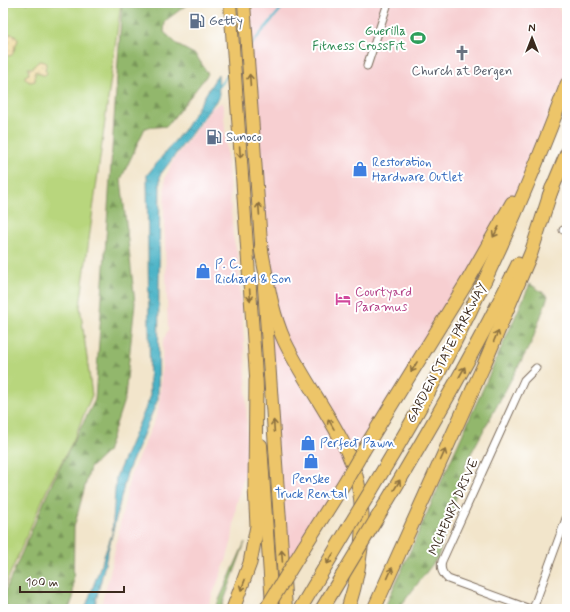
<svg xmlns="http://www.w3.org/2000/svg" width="570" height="612" viewBox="0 0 570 612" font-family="Mynerve,sans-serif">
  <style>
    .built { fill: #f7cfd1 }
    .green { fill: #b8d67d; stroke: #7a804e }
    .forest { fill: url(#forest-firs); stroke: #667045 }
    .sand { fill: url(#sand-dots); stroke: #94825e }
    .water { fill: url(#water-ripples); stroke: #426e72 }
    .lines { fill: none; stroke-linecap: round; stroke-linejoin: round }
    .stream { stroke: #48b2c6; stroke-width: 2 }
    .minor-casing { stroke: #7b6b5b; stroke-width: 9 }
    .trunk-casing { stroke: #7b6b5b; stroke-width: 14 }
    .motorway-casing { stroke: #7b6b5b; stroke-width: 15 }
    .minor { stroke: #fff; stroke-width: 7 }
    .trunk { stroke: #edc569; stroke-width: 12 }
    .motorway { stroke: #edc569; stroke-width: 13 }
    .motorway-bridge-casing { stroke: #7b6b5b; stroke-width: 15; stroke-linecap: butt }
    .motorway-bridge { stroke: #edc569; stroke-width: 13 }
    .oneway { stroke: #8b7040 }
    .labels { text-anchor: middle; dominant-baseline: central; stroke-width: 4; stroke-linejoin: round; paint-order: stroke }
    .service-label { font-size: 13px; fill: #4e5e75; stroke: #fff; text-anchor: start }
    .leisure-label { font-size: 13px; fill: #27864d; stroke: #fff; text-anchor: end }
    .worship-label { font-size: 13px; fill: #5b616d; stroke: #fff }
    .shop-label { font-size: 13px; fill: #366cbe; stroke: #fff; text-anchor: start }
    .hotel-label { font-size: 13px; fill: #b23c85; stroke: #fff; text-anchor: start }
    .street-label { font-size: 13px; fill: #3b2a1e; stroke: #fff }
  </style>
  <defs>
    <pattern id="forest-firs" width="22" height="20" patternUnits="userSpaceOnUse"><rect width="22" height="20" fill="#92b76c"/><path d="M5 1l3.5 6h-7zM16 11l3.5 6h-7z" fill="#789558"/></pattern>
    <pattern id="sand-dots" width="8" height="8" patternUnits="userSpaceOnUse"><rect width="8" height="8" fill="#eeda9e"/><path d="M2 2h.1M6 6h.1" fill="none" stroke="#cdbb88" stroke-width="1.8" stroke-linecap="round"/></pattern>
    <pattern id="water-ripples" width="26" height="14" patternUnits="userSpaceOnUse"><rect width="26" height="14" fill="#48b2c6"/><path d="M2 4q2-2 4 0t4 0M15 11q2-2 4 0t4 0" fill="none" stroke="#3d91a0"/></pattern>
  </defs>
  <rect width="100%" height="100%" fill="#fff"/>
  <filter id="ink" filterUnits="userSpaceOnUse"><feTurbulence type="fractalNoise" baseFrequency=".025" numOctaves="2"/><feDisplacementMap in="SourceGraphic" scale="8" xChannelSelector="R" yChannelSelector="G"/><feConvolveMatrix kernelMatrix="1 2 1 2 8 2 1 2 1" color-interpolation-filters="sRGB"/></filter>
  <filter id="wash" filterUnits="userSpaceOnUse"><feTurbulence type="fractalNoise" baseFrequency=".012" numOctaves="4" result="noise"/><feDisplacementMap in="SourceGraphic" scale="16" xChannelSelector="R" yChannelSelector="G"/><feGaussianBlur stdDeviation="0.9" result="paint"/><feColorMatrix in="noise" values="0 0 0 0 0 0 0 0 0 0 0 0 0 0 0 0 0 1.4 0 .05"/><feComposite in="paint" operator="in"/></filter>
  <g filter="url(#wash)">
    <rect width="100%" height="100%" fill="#f2e5cb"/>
    <g class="built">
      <path d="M 244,3 L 556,3 L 567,27 L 567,84 L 547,136 L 496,231 L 284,574 Z"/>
      <path d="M 223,102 L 233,237 L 238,256 L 246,372 L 247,451 L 245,472 L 236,506 L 232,540 L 226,561 L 207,609 L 100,609 L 110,573 L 130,476 L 157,415 L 160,395 L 163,341 L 168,330 L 164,218 L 165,178 L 174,159 L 212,108 Z"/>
    </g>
    <path class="green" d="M 3,3 L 121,3 L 80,306 L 92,395 L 73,441 L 50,483 L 3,590 Z"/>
    <g class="forest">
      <path d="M 122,3 L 189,3 L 165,21 L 164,32 L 179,46 L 196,55 L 208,74 L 167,126 L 145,128 L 121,179 L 135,303 L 125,397 L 107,452 L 90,468 L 74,527 L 73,598 L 69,609 L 3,609 L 3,596 L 53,481 L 95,400 Z"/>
      <path d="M 530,284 L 548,296 L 532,341 L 468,459 L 438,557 L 402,604 L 400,609 L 384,609 Z"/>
      <path d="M 245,542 L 221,609 L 215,609 Z"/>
    </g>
    <g class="sand">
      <path d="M 11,34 L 15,35 L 18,40 L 12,55 L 8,56 L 4,52 L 4,48 L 8,45 L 4,44 L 3,39 L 5,36 Z"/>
      <path d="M 39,61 L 45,62 L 46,65 L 45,70 L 47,73 L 45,75 L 42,75 L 35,71 L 35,81 L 30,82 L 25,79 L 25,76 L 29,74 L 28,68 L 32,68 Z"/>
    </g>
    <path class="water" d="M 218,74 L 219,97 L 160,175 L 158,399 L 127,473 L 94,609 L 85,609 L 112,534 L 116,477 L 150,398 L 147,175 L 186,127 Z"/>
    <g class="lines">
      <g class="stream">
        <path d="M 251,45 L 286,3"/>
        <path d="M 219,86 L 230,72"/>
      </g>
    </g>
  </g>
  <g filter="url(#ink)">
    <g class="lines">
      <g class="minor-casing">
        <g id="minor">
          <path d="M 367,66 L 388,3"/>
          <path d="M 563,230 L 567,231"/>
          <path d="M 530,609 L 448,579 C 442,573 440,569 442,561 L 524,380 L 536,368"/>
          <path d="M 533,609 L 567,516"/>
        </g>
      </g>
      <g class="trunk-casing">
        <g id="trunk">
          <path d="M 230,3 L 257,390"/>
          <path d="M 244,3 L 262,257"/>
          <path d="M 264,287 L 286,609"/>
          <path d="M 261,445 L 272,604"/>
        </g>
      </g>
      <g class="motorway-casing">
        <g id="motorway">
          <path d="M 549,196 L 567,153"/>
          <path d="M 261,248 C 267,279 271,311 284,340 C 302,378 329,413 347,451 C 370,500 364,559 348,609"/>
          <path d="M 363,451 L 467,282 L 512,203"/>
          <path d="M 372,489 C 394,452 417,415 437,376 C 487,282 530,184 567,84"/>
          <path d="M 377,518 C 427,435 475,352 518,264"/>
          <path d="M 304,547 L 345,482"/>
          <path d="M 233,609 L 250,563 L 257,526 L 255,487 L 256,380"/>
          <path d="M 300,609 L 350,525"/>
          <path d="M 322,609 L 342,576"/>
          <path d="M 374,609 L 483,367 L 531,253 L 552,188"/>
        </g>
      </g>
      <use href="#minor" class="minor"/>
      <use href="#trunk" class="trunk"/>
      <use href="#motorway" class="motorway"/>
      <g class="motorway-bridge-casing">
        <g id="motorway-bridge">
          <path d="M 345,482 L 363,451"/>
          <path d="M 350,525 L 372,489"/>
          <path d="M 342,576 L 377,518"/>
          <path d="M 266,609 L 304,547"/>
        </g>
      </g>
      <use href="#motorway-bridge" class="motorway-bridge"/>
    </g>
    <defs><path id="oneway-shaft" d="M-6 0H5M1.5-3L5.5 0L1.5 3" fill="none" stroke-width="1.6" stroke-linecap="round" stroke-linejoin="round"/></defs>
    <g class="oneway">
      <use href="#oneway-shaft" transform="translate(250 80) rotate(-94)"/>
      <use href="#oneway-shaft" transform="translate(240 152) rotate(86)"/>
      <use href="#oneway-shaft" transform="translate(259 209) rotate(-94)"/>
      <use href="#oneway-shaft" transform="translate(496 232) rotate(119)"/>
      <use href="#oneway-shaft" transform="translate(250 295) rotate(86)"/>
      <use href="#oneway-shaft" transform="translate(496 336) rotate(-67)"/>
      <use href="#oneway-shaft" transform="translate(414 367) rotate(121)"/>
      <use href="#oneway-shaft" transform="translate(462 372) rotate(-61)"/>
      <use href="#oneway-shaft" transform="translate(331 424) rotate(-120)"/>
      <use href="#oneway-shaft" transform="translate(274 426) rotate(-94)"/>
      <use href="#oneway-shaft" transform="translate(443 455) rotate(-66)"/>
      <use href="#oneway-shaft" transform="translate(397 485) rotate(-59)"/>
      <use href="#oneway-shaft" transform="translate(282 556) rotate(-94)"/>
      <use href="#oneway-shaft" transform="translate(330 559) rotate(121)"/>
      <use href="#oneway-shaft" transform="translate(390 573) rotate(-66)"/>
      <use href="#oneway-shaft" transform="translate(243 585) rotate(111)"/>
    </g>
  </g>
  <defs>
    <g id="fuel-bare" transform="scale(1.2)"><path d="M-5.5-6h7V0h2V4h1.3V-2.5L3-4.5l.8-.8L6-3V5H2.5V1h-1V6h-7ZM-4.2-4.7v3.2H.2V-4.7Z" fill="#5c6f8a" stroke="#fff" stroke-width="2.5" paint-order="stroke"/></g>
    <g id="stadium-bare" transform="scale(1.2)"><path d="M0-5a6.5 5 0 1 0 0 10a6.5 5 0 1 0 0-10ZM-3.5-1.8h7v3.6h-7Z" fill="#2e9e5b" stroke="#fff" stroke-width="2.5" paint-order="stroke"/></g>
    <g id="church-bare" transform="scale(1.2)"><path d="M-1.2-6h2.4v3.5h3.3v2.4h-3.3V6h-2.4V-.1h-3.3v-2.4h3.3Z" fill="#6b7280" stroke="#fff" stroke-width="2.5" paint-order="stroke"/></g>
    <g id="shop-bare" transform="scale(1.2)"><path d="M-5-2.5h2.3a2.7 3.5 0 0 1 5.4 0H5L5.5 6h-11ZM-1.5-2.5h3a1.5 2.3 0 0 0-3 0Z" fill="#3f7fe0" stroke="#fff" stroke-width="2.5" paint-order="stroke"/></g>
    <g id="hotel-bare" transform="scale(1.2)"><path d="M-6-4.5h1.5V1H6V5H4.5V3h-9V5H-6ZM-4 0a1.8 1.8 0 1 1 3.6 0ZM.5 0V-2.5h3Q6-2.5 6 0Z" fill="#d1479c" stroke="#fff" stroke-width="2.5" paint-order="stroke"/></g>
  </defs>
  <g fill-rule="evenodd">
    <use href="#fuel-bare" x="197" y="21"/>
    <use href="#stadium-bare" x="418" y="38"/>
    <use href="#church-bare" x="462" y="53"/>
    <use href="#fuel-bare" x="214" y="137"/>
    <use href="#shop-bare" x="360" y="169"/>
    <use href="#shop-bare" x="203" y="271"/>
    <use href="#hotel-bare" x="343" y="299"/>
    <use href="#shop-bare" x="308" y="443"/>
    <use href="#shop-bare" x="311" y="461"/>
  </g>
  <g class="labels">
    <g class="service-label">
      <text x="209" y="21">Getty</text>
      <text x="226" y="137">Sunoco</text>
    </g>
    <g class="leisure-label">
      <text x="406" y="31">Guerilla<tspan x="406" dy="15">Fitness CrossFit</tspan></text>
    </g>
    <g class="worship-label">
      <text x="462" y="71">Church at Bergen</text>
    </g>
    <g class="shop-label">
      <text x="372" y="162">Restoration<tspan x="372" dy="15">Hardware Outlet</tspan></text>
      <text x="215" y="264">P. C.<tspan x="215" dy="15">Richard &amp; Son</tspan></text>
      <text x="320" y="443">Perfect Pawn</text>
      <text x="311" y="479" text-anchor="middle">Penske<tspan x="311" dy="15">Truck Rental</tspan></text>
    </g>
    <g class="hotel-label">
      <text x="355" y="292">Courtyard<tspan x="355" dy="15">Paramus</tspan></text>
    </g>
    <g class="street-label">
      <text transform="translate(447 353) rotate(-62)">GARDEN STATE PARKWAY</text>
      <text transform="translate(454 507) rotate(-66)">MCHENRY DRIVE</text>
    </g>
  </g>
  <rect width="570" height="612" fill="none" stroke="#fff" stroke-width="16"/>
  <g transform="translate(532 38)" stroke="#ffffff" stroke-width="3" paint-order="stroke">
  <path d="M0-3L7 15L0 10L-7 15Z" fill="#3b2a1e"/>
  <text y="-6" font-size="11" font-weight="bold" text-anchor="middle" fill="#3b2a1e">N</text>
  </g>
  <path d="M20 586v6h104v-6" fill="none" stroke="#3b2a1e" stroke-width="2"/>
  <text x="26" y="586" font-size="12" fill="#3b2a1e" stroke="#ffffff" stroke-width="3" paint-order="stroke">100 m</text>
</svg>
